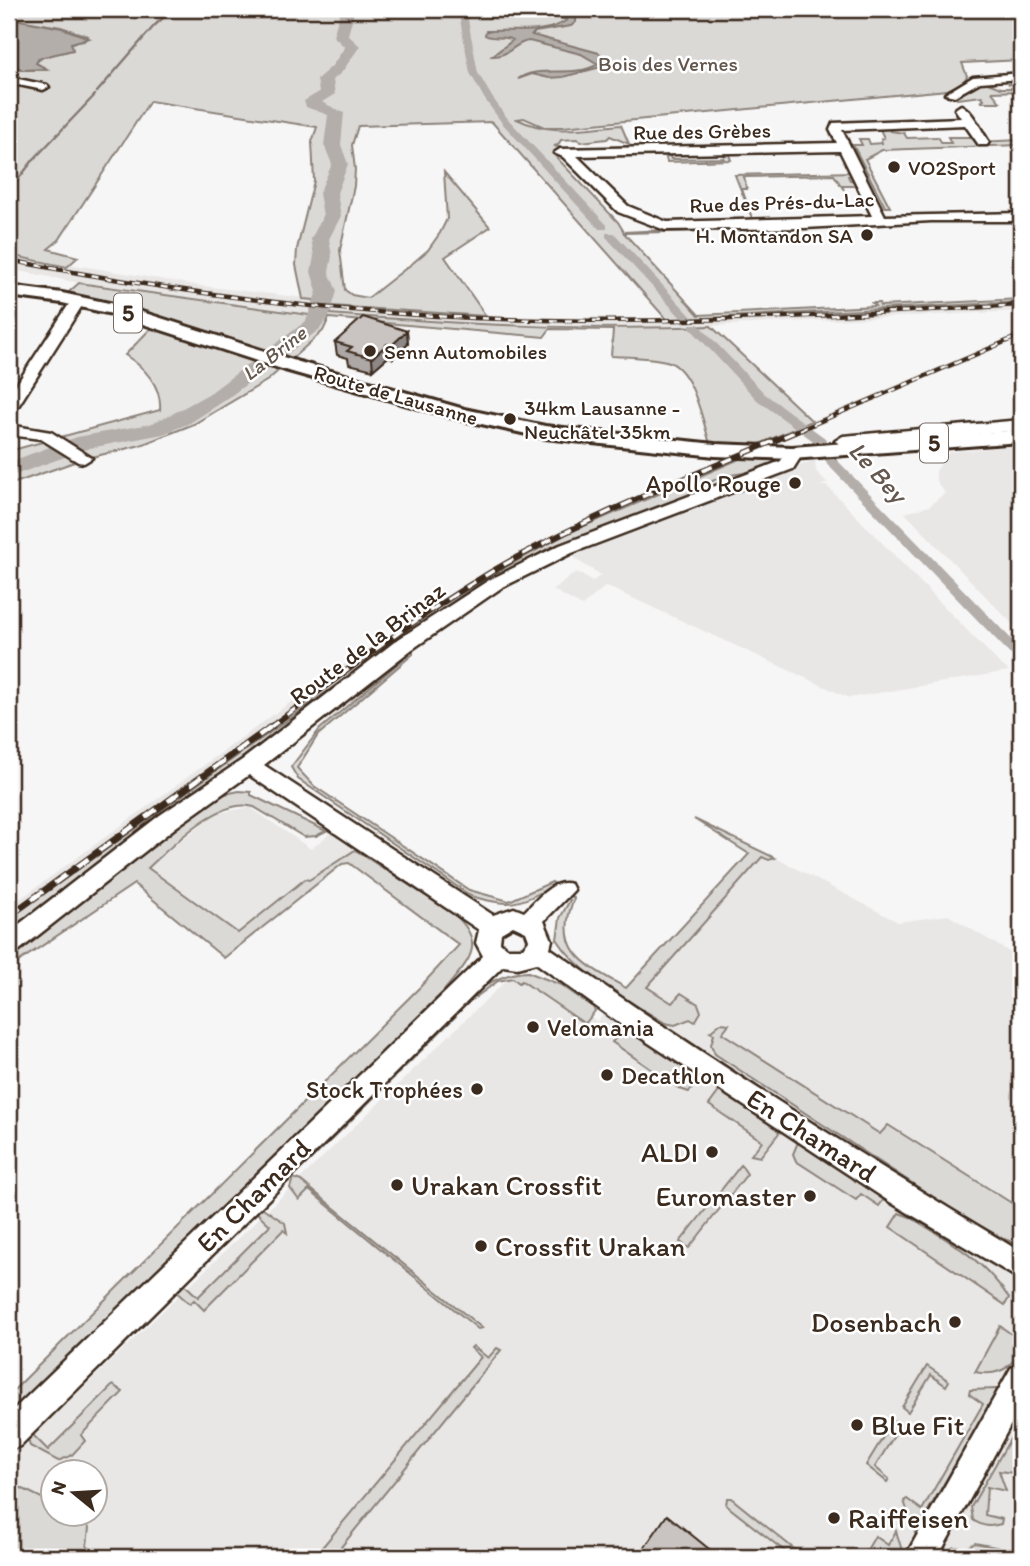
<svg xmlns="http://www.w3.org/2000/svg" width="1030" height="1566" viewBox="0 0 1030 1566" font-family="Itim,sans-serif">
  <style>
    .built { fill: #e9e7e6 }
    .green { fill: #dbd9d6; stroke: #8b827a; stroke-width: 2 }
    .water { fill: #b4aeaa; stroke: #847972; stroke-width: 2 }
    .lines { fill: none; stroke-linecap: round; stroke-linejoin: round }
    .stream { stroke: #847972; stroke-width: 2.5 }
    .canal { fill: #b4aeaa; fill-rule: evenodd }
    .river { fill: #b4aeaa; fill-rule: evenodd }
    .minor-casing { stroke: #3b2a1e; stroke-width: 5 }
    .major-casing { stroke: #3b2a1e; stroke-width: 6 }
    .minor { fill: #fff; fill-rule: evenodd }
    .major { fill: #fff; fill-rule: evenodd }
    .rail-far2-casing { stroke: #3b2a1e; stroke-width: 4.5 }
    .rail-far1-casing { stroke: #3b2a1e; stroke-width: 6 }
    .rail-casing { stroke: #3b2a1e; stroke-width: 7 }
    .rail-far2 { stroke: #fff; stroke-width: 2.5; stroke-dasharray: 7; stroke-linecap: butt }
    .rail-far1 { stroke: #fff; stroke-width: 3.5; stroke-dasharray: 11; stroke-linecap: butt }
    .rail { stroke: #fff; stroke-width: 4.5; stroke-dasharray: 14; stroke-linecap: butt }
    .wall { fill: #ada8a6; stroke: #3b2a1e; stroke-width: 2 }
    .shaded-wall { fill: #8d8887; stroke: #3b2a1e; stroke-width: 2 }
    .building { fill: #c9c3c1; stroke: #3b2a1e; stroke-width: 2 }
    .poi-dot { fill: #3b2a1e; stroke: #fff; stroke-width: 2.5 }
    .labels { text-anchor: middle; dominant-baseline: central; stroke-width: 5; stroke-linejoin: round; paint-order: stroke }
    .far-park-label { font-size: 21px; fill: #63564c; stroke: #fff }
    .far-street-label { font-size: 21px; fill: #3b2a1e; stroke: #fff }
    .far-poi-label { font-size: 21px; fill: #3b2a1e; stroke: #fff; text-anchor: start }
    .far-water-label { font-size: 21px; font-style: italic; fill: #65584f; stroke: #fff }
    .shield { fill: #fff; stroke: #766a62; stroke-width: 2 }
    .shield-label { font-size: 23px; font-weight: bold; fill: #3b2a1e }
    .poi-label { font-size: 24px; fill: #3b2a1e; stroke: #fff; text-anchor: end }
    .street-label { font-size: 24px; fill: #3b2a1e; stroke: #fff }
    .water-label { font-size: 26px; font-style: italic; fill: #65584f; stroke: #fff }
    .near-street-label { font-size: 28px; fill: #3b2a1e; stroke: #fff }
    .near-poi-label { font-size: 28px; fill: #3b2a1e; stroke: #fff; text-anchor: start }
  </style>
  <rect width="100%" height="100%" fill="#f7f6f6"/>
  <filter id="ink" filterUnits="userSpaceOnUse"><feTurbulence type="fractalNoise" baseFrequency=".0143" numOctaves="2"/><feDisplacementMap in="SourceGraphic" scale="14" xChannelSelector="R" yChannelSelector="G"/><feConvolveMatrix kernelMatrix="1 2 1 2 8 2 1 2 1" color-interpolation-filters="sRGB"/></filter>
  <g filter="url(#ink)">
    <g class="built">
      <path d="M 9,255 L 67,266 L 70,264 L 202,286 L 314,299 L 316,305 L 309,315 L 79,283 L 9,269 Z"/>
      <path d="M 1021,302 L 1021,311 L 686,327 L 491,325 L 329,314 L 331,306 L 486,316 L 688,319 Z"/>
      <path d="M 1021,332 L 1021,337 L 566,534 L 486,579 L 9,919 L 9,907 L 325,677 L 525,549 L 674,480 Z"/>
      <path d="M 1021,445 L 1021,633 L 905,513 L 929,506 L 945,493 L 936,481 L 936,471 L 949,452 Z"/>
      <path d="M 815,460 L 816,471 L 828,483 L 820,486 L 827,486 L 999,663 L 1009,671 L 849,698 L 606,586 L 582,606 L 553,590 L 576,572 L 593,581 L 601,575 L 578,561 L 566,549 L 696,499 L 711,481 L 743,472 L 764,477 Z"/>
      <path d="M 250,807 L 311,849 L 340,825 L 365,842 L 309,881 L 305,879 L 238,933 L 147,868 L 214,814 Z"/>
      <path d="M 755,847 L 898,922 L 948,915 L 1021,959 L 1021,1557 L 98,1557 L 87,1546 L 77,1515 L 73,1514 L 94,1514 L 94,1472 L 52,1472 L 52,1503 L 9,1482 L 9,1459 L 517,970 L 597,1021 Z"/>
    </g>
    <g class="green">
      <path d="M 9,9 L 1021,9 L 1021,60 L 962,63 L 967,76 L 963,83 L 947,90 L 563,127 L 544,127 L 524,118 L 517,119 C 551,136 585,128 621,125 L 629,144 L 610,136 L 607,139 L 581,142 L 577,139 L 561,140 L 558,145 L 554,146 L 564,148 L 564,152 L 669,154 L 671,159 L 724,158 L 724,153 L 728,152 L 731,160 L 667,162 L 665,154 L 556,157 L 618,222 L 624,232 L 702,228 L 707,231 L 624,233 L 699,315 L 875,306 L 872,303 L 879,303 L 880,306 L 1021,299 L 1021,302 L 667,320 L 492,122 L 358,126 L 352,145 L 355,169 L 354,186 L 340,250 L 345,290 L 352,295 L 368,298 L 414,262 L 428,250 L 440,233 L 447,219 L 444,172 L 490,227 L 445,257 L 486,316 L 332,306 L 330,314 C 456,324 584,331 711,326 L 812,421 L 755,446 L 712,450 C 703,425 694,367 666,361 C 648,357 628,357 611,356 L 613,330 L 550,329 L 544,337 L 329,318 L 323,331 L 268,380 L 194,424 L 141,445 L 80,460 L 9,485 L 9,451 L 160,410 C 162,386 144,367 125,355 L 157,322 L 62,298 L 79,283 L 309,315 C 314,311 316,306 314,300 L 303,299 L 296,265 L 297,249 L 314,181 L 312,142 L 317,127 L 150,101 L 59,240 L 48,249 L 78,257 L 67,267 L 9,255 L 9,63 L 23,70 L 46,70 L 35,63 L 46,55 L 69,51 L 71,43 L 84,41 L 88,36 L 61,27 L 11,19 Z"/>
      <path d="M 1001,80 L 990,84 L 1001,88 L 1014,88 L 1015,85 L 1008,84 L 1016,82 L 1021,91 L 992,92 L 1000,102 L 982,102 L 981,100 L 984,99 L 982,96 L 957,99 L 954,96 L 976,81 Z"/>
      <path d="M 879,127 L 891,127 L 890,131 L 904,133 L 907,138 L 938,137 L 942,143 L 951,143 L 948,137 L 971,137 L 976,142 L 1021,140 L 1021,148 L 1019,145 L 882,150 L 865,159 L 890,207 L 885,207 L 853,145 L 862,145 L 859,139 L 868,139 L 870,144 L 882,143 L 881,139 L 884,138 Z"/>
      <path d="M 854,172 L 855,175 L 848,176 L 850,180 L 858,181 L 859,186 L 842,186 L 844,190 L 834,175 L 744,177 L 747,189 L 742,189 L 752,218 L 735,175 Z"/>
      <path d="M 744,457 L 769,458 L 774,461 C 759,481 720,464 699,493 L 549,548 L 477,588 L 173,808 L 9,937 L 9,919 L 486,578 L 566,534 Z"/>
      <path d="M 413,651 L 413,654 L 318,735 L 297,768 L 314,786 L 469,890 L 509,901 L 552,882 L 574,898 C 553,951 584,964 626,988 L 749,854 L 694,819 L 775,858 L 769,860 L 762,857 L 647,987 L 672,1003 L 681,993 L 698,1004 L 701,1012 L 695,1022 L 690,1019 L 675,1025 L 665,1023 C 628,1000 581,977 557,939 L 560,918 L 570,900 L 552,886 C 519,906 507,907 471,896 L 298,779 L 291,767 L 320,729 Z"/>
      <path d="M 239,791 L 251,792 L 251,795 L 326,831 L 316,836 L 304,837 L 254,807 C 220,796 172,846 148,868 L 238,933 L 305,879 L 309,880 L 355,850 L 455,915 C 489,946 466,963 443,992 L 9,1418 L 9,1395 L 420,987 L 459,945 L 349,863 L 342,864 L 224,958 L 134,884 L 9,968 L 9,952 L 54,920 L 198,808 L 225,794 Z"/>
      <path d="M 528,972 L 561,985 L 593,1007 L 595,1011 L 585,1024 L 522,981 L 519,983 L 513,978 L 498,981 L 472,1000 L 469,999 C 486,982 505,973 528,972 Z"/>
      <path d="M 455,1013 L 456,1016 L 318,1153 L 318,1148 Z"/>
      <path d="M 721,1023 L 729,1024 L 722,1033 L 880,1134 L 888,1125 L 1021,1209 L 1021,1245 L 1004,1239 L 953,1210 L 715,1054 L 711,1045 L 714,1034 L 710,1032 Z"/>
      <path d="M 623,1030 L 631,1031 L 696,1074 L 699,1080 L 689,1092 L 680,1089 L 612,1042 Z"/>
      <path d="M 720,1090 L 776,1127 L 779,1133 L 760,1157 L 751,1155 L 762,1141 L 709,1105 Z"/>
      <path d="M 798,1142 L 884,1199 L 879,1206 L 861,1194 L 856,1200 L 796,1161 L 793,1154 Z"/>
      <path d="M 741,1165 L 747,1174 L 689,1248 L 680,1242 Z"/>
      <path d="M 293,1178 L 301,1181 L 482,1328 L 478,1329 L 309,1190 L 299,1200 L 290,1188 Z"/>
      <path d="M 260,1206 L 285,1223 L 287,1233 L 283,1230 L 204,1310 L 194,1300 L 190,1304 L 174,1290 L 182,1282 L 198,1297 L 270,1225 L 255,1211 Z"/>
      <path d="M 899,1213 L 910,1217 C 950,1241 983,1259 1009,1298 L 1005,1305 L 890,1227 Z"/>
      <path d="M 1000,1326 L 1021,1341 C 1016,1367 1001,1377 975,1372 Z"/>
      <path d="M 473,1346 L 488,1358 L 497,1348 L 501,1350 L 333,1557 L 314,1557 L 481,1357 L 471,1348 Z"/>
      <path d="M 927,1366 L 949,1381 L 946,1386 L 931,1375 L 908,1412 L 902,1407 Z"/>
      <path d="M 113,1385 L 123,1392 L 81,1435 L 85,1441 L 71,1456 L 58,1461 L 30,1446 L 27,1437 L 31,1433 L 48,1450 Z"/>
      <path d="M 970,1390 L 996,1389 L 998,1392 L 915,1533 L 904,1501 L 907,1499 L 922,1510 L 983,1404 L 969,1394 Z"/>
      <path d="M 1021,1420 L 1021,1474 L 999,1471 L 1006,1491 L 987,1487 L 985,1515 L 1002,1519 L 1001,1524 C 990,1527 983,1527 973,1520 L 971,1507 Z"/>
      <path d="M 893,1421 L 900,1426 L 875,1467 L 889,1479 L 887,1482 L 866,1465 Z"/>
      <path d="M 9,1482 L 52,1503 L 52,1514 L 77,1515 L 89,1528 L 87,1546 L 98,1557 L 9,1557 Z"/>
      <path d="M 727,1498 L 731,1498 L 804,1557 L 792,1557 L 726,1505 Z"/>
      <path d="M 896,1531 L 904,1557 L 863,1557 L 875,1536 L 888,1545 Z"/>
      <path d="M 975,1543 L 1021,1552 L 1021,1557 L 971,1557 L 946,1553 L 954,1547 L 967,1548 Z"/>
    </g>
    <g class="water">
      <path d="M 498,9 L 553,10 L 576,17 L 576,22 L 571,26 L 535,32 L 532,35 L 599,53 L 612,64 L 563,77 L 549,78 L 532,74 L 518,79 C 538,64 573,79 598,64 L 581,54 L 529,41 C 515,42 509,57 492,56 L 513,40 C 504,35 493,40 485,35 L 486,31 C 512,29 545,36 567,20 C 545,11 518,21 498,9 Z"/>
      <path d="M 9,18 L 62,28 L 89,38 L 71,43 L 73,50 L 39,58 L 36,63 L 47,69 L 23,70 L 9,63 Z"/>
    </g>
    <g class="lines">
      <g class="stream">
        <path d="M 97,92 L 154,26 L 173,9"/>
        <path d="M 9,191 L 34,159 L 95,95"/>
      </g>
      <g class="canal">
        <path d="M 458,9 L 466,9 L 478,73 L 492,97 L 508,119 L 607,225 L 607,229 L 599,229 L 502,123 L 484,98 L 470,73 Z"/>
        <path d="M 606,233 L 614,233 L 692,317 L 692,321 L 684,321 L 606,237 Z"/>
        <path d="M 690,324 L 698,324 L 765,394 L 825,438 L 837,460 L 1021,649 L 1021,662 L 1016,660 L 828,465 L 816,443 L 757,400 L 690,328 Z"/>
      </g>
      <path class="river" d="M 341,9 L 355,9 L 348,35 L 360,46 L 342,72 L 333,80 L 335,94 L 322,102 L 344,113 L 341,145 L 348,164 L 337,193 L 341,216 L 329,239 L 332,256 L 329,272 L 337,291 L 330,315 L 320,329 L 224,401 L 190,423 L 163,434 L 90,448 L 9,477 L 9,462 L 77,437 L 150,424 L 174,413 L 210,393 L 306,321 L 317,291 L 311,272 L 314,256 L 311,239 L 323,216 L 319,193 L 332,164 L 324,145 L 328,115 L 306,107 L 304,101 L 319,92 L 317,79 L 332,66 L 345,47 L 333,36 Z"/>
      <g class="minor-casing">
        <g id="minor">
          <path d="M 1021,73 L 1021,79 L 980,82 L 955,96 L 945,94 L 973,77 Z"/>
          <path d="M 9,77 L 47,85 L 49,87 L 43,90 L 9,83 Z"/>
          <path d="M 961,105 C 973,111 981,130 989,142 L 987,145 L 979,145 L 965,125 L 842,130 L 885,216 L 1021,213 L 1021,221 L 931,221 L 805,228 L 665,230 L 618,212 L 563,157 L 554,153 L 560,149 L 837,143 L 830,130 L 833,123 L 961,118 L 955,109 ZM 840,151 L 872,216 L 667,222 L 628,206 L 577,156 Z"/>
          <path d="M 78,297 L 85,301 L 17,408 L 9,413 L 9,396 L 73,298 Z"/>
          <path d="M 1021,420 L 1021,430 L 843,446 L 835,441 L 843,436 Z"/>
          <path d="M 9,425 L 51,432 L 92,458 L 84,463 L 78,462 L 41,439 L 9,435 Z"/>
          <path d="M 792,448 L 800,453 L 800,458 L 793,469 L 572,553 L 501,588 L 411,650 L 264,765 L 493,915 L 514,908 L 524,912 C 537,900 553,878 571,884 L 574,890 L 544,921 L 552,940 L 550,948 C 703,1056 861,1156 1021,1252 L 1021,1280 L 890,1202 L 620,1024 L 536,963 L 517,968 L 503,966 L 20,1446 L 9,1450 L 9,1414 L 483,956 L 476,943 L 479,930 L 249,775 L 176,827 L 17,952 L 9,954 L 9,932 L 160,815 L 242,760 L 397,640 L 489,580 L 560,545 L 781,461 L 786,449 ZM 513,926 L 526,932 L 529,940 L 523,948 L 507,948 L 500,942 L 501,933 Z"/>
          <path d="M 1021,1363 L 1021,1406 L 938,1557 L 905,1557 L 1011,1368 Z"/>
        </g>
      </g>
      <g class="major-casing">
        <path id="major" d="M 9,286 L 62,293 L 123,306 L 299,362 L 464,409 L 545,426 L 715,444 L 792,447 L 1021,430 L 1021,442 L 792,459 L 715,456 L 545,438 L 454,418 L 285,370 L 112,314 L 62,303 L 9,296 Z"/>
      </g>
      <use href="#minor" class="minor"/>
      <use href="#major" class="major"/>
      <g class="rail-far2-casing">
        <g id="rail-far2">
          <path d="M 9,260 C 172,292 336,314 503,319 C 676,325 848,315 1021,305"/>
          <path d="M 800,430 L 1021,335"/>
        </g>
      </g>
      <g class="rail-far1-casing">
        <path id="rail-far1" d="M 269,728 C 349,670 427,607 514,559 C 607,508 707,470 804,428"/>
      </g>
      <g class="rail-casing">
        <path id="rail" d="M 9,916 L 272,726"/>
      </g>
      <use href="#rail-far2" class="rail-far2"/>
      <use href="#rail-far1" class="rail-far1"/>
      <use href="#rail" class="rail"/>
    </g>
    <path class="wall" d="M 407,331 L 408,344 L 393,358 L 388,357 L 373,370 L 349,364 L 348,358 L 337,355 L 335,342 Z"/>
    <g class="shaded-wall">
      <path d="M 407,331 L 408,344 L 393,358 L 392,345 Z"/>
      <path d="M 387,344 L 388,357 L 373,370 L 372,358 Z"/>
    </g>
    <g class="building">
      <path d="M 363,317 L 407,331 L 392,345 L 387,344 L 372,358 L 347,351 L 352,347 L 335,342 Z"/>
      <path d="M 667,1515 L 719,1557 L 638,1557 Z"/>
    </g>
  </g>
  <g class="poi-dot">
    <circle cx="894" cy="167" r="7"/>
    <circle cx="867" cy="235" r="7"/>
    <circle cx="370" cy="351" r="7"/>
    <circle cx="510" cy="419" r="7"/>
    <circle cx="795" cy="483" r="7"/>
    <circle cx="533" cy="1027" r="7"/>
    <circle cx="607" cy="1075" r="7"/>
    <circle cx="477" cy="1089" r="7"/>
    <circle cx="712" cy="1152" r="7"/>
    <circle cx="397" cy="1185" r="7"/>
    <circle cx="810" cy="1196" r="7"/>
    <circle cx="481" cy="1246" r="7"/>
    <circle cx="955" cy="1322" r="7"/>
    <circle cx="857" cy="1425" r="7"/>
    <circle cx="834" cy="1518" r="7"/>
  </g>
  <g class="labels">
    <g class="far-park-label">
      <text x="668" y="63">Bois des Vernes</text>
    </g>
    <g class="far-street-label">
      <text transform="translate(702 131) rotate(-1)">Rue des Grèbes</text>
      <text transform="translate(782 202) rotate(-2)">Rue des Prés-du-Lac</text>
      <text transform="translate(396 395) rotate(16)">Route de Lausanne</text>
    </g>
    <g class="far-poi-label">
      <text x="908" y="167">VO2Sport</text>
      <text x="853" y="235" text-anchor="end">H. Montandon SA</text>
      <text x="384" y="351">Senn Automobiles</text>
      <text x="524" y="407">34km Lausanne -<tspan x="524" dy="24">Neuchâtel 35km</tspan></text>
    </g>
    <g class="far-water-label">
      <text transform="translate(274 353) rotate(-38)">La Brine</text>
    </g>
    <g class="shield">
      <rect x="114" y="293.5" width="28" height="39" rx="5"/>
      <rect x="920" y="423.5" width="28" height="39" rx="5"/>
    </g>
    <g class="shield-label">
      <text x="128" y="313">5</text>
      <text x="934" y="443">5</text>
    </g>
    <g class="poi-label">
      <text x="781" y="483">Apollo Rouge</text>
      <text x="547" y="1027" text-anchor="start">Velomania</text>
      <text x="621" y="1075" text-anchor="start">Decathlon</text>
      <text x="463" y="1089">Stock Trophées</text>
    </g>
    <g class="street-label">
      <text transform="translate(367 643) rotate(-37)">Route de la Brinaz</text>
    </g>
    <g class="water-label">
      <text transform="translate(878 472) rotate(48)">Le Bey</text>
    </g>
    <g class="near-street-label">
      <text transform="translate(812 1135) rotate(33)">En Chamard</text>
      <text transform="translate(253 1195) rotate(-45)">En Chamard</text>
    </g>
    <g class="near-poi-label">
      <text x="698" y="1152" text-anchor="end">ALDI</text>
      <text x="411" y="1185">Urakan Crossfit</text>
      <text x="796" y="1196" text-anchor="end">Euromaster</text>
      <text x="495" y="1246">Crossfit Urakan</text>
      <text x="941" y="1322" text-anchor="end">Dosenbach</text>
      <text x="871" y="1425">Blue Fit</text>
      <text x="848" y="1518">Raiffeisen</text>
    </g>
  </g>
  <rect width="1030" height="1566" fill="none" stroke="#fff" stroke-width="35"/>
  <rect x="18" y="18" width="995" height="1531" fill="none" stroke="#3b2a1e" stroke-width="2.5" filter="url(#ink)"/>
  <g transform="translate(74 1493) rotate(288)"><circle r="33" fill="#ffffff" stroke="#b1aaa5" stroke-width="2"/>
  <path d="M0-5L12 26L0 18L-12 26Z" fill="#3b2a1e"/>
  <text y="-10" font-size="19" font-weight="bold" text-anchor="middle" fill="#3b2a1e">N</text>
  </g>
</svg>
